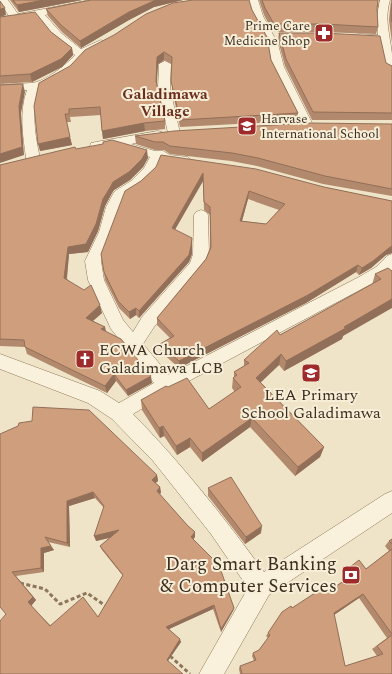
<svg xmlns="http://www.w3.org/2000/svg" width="392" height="674" viewBox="0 0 392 674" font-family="Spectral,serif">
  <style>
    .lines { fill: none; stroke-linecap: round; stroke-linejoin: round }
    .minor-casing { stroke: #8d765c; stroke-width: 1 }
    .path { stroke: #8d765c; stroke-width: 3; stroke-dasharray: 4 2.5; stroke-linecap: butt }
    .minor { fill: #faf1dc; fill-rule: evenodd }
    .wall { fill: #b2896c; fill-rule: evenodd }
    .shaded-wall { fill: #916f58 }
    .building { fill: #cf9f7d; stroke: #916f58; fill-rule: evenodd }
    .labels { text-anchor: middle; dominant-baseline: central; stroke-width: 4; stroke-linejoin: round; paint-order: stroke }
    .far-poi-label { font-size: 13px; fill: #3d2e20; stroke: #f7eed8; text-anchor: end }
    .far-quarter-label { font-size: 15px; font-weight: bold; fill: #6b2e1e; stroke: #f7eed8 }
    .poi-label { font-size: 16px; fill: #3d2e20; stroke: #f7eed8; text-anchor: start }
    .near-poi-label { font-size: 19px; fill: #3d2e20; stroke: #f7eed8; text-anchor: end }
  </style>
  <rect width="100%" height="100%" fill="#f0e4c8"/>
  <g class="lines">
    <g class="minor-casing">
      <g id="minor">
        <path d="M 0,0 L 8,0 L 18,14 L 90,0 L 109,0 L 104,3 L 45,15 L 61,33 L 81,49 L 101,40 L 106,43 L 85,56 L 71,72 L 39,89 C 31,112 35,135 40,158 L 38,161 L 28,161 L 26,158 C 23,135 19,112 27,90 L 0,91 L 0,85 C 10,84 21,84 31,83 C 45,82 66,65 75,55 L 54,38 L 37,17 L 0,24 L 0,18 L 9,16 L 0,3 Z"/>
        <path d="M 248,0 L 258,0 L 263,16 L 278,44 L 284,67 L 313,125 L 311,128 L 303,128 L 301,125 L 272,67 L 268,44 L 253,16 Z"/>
        <path d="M 380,0 L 390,0 C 384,19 390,35 392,54 C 392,60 392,67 392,73 L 386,70 L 379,42 L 358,40 L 353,37 L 358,34 L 378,35 L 377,16 Z"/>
        <path d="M 165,61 L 171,64 L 170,89 L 180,133 L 178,136 L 170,136 L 168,133 L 158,89 L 159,64 Z"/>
        <path d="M 158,131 L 162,132 L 164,135 L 162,138 L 131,144 L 155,151 L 163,151 L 170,155 L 188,157 L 190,160 L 188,163 L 169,163 L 161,161 L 155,173 L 141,187 L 125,197 L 120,207 L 113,232 L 101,261 L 104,280 L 123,320 L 133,332 L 142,317 L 190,263 L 193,254 L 194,215 L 196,212 L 201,210 L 206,212 L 208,215 L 209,254 L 205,265 L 154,327 L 143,344 L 169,375 L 359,277 L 376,267 L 387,256 L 392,254 L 392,270 L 388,275 L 187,382 L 133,414 C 182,464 223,516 264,572 L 385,494 L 392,491 L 392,513 L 269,595 L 224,674 L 199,674 L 248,588 L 211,534 L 153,461 L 112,419 L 88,403 L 0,369 L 0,354 L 100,391 L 119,403 L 154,383 L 111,329 L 88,280 L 85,261 L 99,232 L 106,207 L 113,194 L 115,191 L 131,181 L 144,168 L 150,157 L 121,149 L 120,146 L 96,150 L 91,149 L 90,146 L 91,143 L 96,142 Z"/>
      </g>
    </g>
    <g class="path">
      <path d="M 20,583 L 45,589 L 60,604 L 87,593 L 107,607"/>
      <path d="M 170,656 L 190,674"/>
    </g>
    <use href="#minor" class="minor"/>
  </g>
  <g class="wall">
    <path d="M 10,0 L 82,0 L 19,12 Z"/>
    <path d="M 91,0 L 190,0 L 183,0 L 154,7 L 129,20 L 81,48 L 62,32 L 48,16 L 46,9 Z"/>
    <path d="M 259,0 L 378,0 L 377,9 L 378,27 L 376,34 L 322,32 L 273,32 L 264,15 Z"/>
    <path d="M 391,0 L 392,0 L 392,43 L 389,20 Z"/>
    <path d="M 252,10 L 271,60 L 298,113 L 297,121 L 180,127 L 172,89 L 172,64 L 164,60 L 158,64 L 157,84 L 165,121 L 165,129 L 145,131 L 103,139 L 101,115 L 70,117 L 71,122 L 66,122 L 72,145 L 40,151 L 70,66 Z"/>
    <path d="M 0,18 L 51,32 L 72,48 L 73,55 L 62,67 L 32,82 L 0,84 Z"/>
    <path d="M 279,33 L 386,63 L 392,66 L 392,120 L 312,120 L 285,66 L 278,40 Z"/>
    <path d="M 392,124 L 392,196 L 323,184 L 257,166 L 231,161 L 170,154 L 164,150 L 155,150 L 136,144 L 135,136 Z"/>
    <path d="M 76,149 L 148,158 L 143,167 L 130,180 L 114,190 L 112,193 L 105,206 L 98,231 L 88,252 L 69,254 L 67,279 L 102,313 L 93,321 L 105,327 L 106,332 L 152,383 L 128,396 L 116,381 L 107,393 L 27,354 L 25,347 L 0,346 L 0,165 Z"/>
    <path d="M 156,167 L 324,187 L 392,201 L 392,253 L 386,255 L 371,268 L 359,275 L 356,272 L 306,303 L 179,368 L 160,351 L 160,344 L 170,338 L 157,325 L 157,318 L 206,259 L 210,248 L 210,215 L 204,210 L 203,181 L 175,229 L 192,254 L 189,262 L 139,318 L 136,315 L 130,319 L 119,308 L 105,280 L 101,254 L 141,181 ZM 248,199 L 279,210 L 266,224 L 242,221 Z"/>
    <path d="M 392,271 L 343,336 L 342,339 L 284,371 L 279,365 L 260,382 L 324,447 L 320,457 L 295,476 L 250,427 L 202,462 L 190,447 L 177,455 L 164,436 L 160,438 L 142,410 L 141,400 L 168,387 L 209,409 L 235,392 L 232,388 L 233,378 L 234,377 L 234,372 L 244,366 L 244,360 L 280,335 L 372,285 L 375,274 Z"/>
    <path d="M 0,434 L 157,475 L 158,481 L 155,483 L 160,487 L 161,493 L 159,494 L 188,526 L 195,532 L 195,537 L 193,539 L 234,608 L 233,611 L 221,632 L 213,609 L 169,629 L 181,642 L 168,661 L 6,614 ZM 95,498 L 104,508 L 96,541 L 110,538 L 100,546 L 102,550 L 123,576 L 98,617 L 50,625 L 31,606 L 36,600 L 16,576 L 44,572 L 44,553 L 54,550 L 48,542 L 70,547 L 69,506 Z"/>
    <path d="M 208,488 L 261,533 L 245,544 L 208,496 Z"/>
    <path d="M 392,539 L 392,674 L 240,674 L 239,669 L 240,666 L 254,661 L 252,656 L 253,653 L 259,650 L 268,638 L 266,636 L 268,633 L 292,608 L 324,594 L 345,580 L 342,576 L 345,571 L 366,569 L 389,551 L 385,546 L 389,541 ZM 359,598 L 387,638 L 372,649 L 377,656 L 345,666 L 334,615 Z"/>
  </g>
  <g class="shaded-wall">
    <path d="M 44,0 L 82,0 L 19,12 L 17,5 Z"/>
    <path d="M 154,0 L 183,0 L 154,7 L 129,20 L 81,48 L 80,41 L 129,12 Z"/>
    <path d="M 5,8 L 6,15 L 0,17 L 0,9 Z"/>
    <path d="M 72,48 L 73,55 L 62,67 L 32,82 L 30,74 Z"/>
    <path d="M 164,52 L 164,60 L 158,64 L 156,89 L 156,81 L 157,57 Z"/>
    <path d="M 23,84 L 25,92 L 21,113 L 24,155 L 0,163 L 0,154 L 19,106 Z"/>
    <path d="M 144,123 L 145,131 L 103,139 L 102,131 Z"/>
    <path d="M 70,137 L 72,145 L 40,151 L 38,144 Z"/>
    <path d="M 147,150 L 148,158 L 143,167 L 130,180 L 114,190 L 112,193 L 105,206 L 98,231 L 88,252 L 69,254 L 66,285 L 64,278 L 68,247 L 103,199 L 113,182 Z"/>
    <path d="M 203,173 L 203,181 L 172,235 L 172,228 Z"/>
    <path d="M 249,191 L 248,199 L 240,228 L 240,221 Z"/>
    <path d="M 192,238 L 192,254 L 189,262 L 139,318 L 139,311 Z"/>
    <path d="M 392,246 L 392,253 L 386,255 L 371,268 L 359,275 L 362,268 L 389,248 Z"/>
    <path d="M 358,265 L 356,272 L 306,303 L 179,368 L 179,361 Z"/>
    <path d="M 392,297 L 392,308 L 343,336 L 342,339 L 284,371 L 286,361 L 344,327 Z"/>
    <path d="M 100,305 L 102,313 L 88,325 L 86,318 Z"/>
    <path d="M 136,308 L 136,315 L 130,319 L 129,312 Z"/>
    <path d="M 105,327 L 106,334 L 101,329 Z"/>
    <path d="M 281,354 L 279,365 L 255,388 L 256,378 Z"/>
    <path d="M 114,374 L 116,381 L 107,393 L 105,386 Z"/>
    <path d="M 151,376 L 152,383 L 128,396 L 126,390 Z"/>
    <path d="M 252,418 L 250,427 L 202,462 L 202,453 Z"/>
    <path d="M 163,426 L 164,436 L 160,438 L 159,428 Z"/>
    <path d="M 190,438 L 190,447 L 177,455 L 176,446 Z"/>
    <path d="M 324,447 L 320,457 L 295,476 L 298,467 Z"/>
    <path d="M 157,475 L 158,481 L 152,486 L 152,480 Z"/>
    <path d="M 160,487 L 161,493 L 157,496 L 157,491 Z"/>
    <path d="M 93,492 L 95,498 L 69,506 L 70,547 L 67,543 L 67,501 Z"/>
    <path d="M 262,526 L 261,533 L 245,544 L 246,537 Z"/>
    <path d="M 119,530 L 120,535 L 96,541 L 94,536 Z"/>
    <path d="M 195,532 L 195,537 L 191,542 L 191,537 Z"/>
    <path d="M 51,546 L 54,550 L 44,553 L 44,572 L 41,568 L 41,548 Z"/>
    <path d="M 12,572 L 36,600 L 31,606 L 28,602 Z"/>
    <path d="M 363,594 L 359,598 L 331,617 L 334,613 Z"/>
    <path d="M 214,605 L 213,609 L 167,630 L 166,627 Z"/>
    <path d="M 234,608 L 233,611 L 221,632 L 221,629 Z"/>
    <path d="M 180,639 L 181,642 L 167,662 L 167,660 Z"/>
  </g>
  <g class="building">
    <path d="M 13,0 L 44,0 L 17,5 Z"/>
    <path d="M 91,0 L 156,0 L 129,12 L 80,41 L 61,25 L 46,9 Z"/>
    <path d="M 193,0 L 249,0 L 252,10 L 267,37 L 271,60 L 298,113 L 180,120 L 171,81 L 172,57 L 164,52 L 157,57 L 156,81 L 165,121 L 144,123 L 102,131 L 100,107 L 69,109 L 69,114 L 65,114 L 70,137 L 38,144 L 34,106 L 39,83 L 70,66 L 85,50 L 114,35 L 146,14 L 173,3 Z"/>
    <path d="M 262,0 L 378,0 L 377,9 L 378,27 L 323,24 L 274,24 L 265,8 Z"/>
    <path d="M 0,1 L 5,8 L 0,9 Z"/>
    <path d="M 392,3 L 392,22 L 391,13 Z"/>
    <path d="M 35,12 L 51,32 L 72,48 L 61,59 L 30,74 L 0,76 L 0,17 Z"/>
    <path d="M 279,33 L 323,33 L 380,36 L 386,63 L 392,66 L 392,113 L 313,112 L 286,59 Z"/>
    <path d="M 23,84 L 19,106 L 22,147 L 0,154 L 0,85 Z"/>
    <path d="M 308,123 L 392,124 L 392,189 L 325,176 L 258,158 L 232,153 L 170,146 L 163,142 L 155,142 L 135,136 L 174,131 Z"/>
    <path d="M 112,140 L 147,150 L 142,159 L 129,172 L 113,182 L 111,186 L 103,199 L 96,224 L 86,244 L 68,247 L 64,278 L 84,290 L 91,285 L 100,305 L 86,318 L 105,327 L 101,329 L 121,339 L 151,376 L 126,390 L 114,374 L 105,386 L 25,347 L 24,340 L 0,339 L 0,165 L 75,147 L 76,149 L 103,144 L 103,142 Z"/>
    <path d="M 161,155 L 256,169 L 324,187 L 392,201 L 392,246 L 389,248 L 373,261 L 362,268 L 358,265 L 308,295 L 179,361 L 160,344 L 174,336 L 157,318 L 206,259 L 211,247 L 210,207 L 204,202 L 203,173 L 172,228 L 192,238 L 191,246 L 189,255 L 139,311 L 136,308 L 129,312 L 118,301 L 104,272 L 101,254 L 125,191 L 141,181 L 156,167 ZM 249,191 L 285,204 L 266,224 L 240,221 Z"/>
    <path d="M 388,268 L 392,271 L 392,299 L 344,327 L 346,328 L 286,361 L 281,354 L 256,378 L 324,447 L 298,467 L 252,418 L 202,453 L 190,438 L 176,446 L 163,426 L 159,428 L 141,400 L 166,386 L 168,387 L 187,378 L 209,409 L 241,387 L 233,378 L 237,375 L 234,372 L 249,363 L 244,360 L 277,330 L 280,335 L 381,279 L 375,274 Z"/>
    <path d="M 33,407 L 89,410 L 157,475 L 152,480 L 160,487 L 157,491 L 188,526 L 195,532 L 191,537 L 219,565 L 234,608 L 221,629 L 214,605 L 166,627 L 180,639 L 167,660 L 183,674 L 0,674 L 0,621 L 6,614 L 0,607 L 0,434 L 18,426 L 19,423 L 32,421 ZM 93,492 L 104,506 L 94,536 L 119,530 L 100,546 L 123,575 L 98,617 L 83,597 L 50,626 L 28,602 L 33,597 L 12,572 L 41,568 L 41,548 L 51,546 L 45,537 L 67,543 L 67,501 Z"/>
    <path d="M 231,477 L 262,526 L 246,537 L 208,488 Z"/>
    <path d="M 392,539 L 392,544 L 389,541 Z"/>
    <path d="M 392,549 L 392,634 L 363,594 L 334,613 L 345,666 L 383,654 L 377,646 L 392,635 L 392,674 L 242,674 L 240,666 L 256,660 L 253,653 L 259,650 L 270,635 L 268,633 L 282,612 L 291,606 L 292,608 L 321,589 L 324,594 L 350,577 L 345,571 L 359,560 L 366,569 Z"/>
  </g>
  <defs>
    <g id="pharmacy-square" transform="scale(1)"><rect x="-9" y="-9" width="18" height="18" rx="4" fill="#9e2a2b" stroke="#f7eed8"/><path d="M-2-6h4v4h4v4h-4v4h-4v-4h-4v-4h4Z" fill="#fff"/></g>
    <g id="school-square" transform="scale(1)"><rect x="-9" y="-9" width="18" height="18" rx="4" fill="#9e2a2b" stroke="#f7eed8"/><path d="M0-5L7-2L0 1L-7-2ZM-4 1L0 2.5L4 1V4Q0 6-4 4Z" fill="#fff"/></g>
    <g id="church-square" transform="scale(1)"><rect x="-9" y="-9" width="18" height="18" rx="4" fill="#9e2a2b" stroke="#f7eed8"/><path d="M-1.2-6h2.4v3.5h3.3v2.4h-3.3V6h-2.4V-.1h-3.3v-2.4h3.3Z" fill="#fff"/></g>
    <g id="bank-square" transform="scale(1)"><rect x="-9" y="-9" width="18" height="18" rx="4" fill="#9e2a2b" stroke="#f7eed8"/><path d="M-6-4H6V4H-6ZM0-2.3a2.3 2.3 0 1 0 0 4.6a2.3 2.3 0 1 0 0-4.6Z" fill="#fff"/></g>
  </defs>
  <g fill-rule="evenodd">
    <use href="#pharmacy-square" x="324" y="33"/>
    <use href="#school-square" x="247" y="126"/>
    <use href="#church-square" x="85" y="359"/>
    <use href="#school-square" x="311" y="373"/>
    <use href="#bank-square" x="351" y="575"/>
  </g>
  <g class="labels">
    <g class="far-poi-label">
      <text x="310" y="26">Prime Care<tspan x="310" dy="15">Medicine Shop</tspan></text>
      <text x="261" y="119" text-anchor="start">Harvase<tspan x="261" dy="15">International School</tspan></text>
    </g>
    <g class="far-quarter-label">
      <text x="165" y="94">Galadimawa<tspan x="165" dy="17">Village</tspan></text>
    </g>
    <g class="poi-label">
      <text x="99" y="350">ECWA Church<tspan x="99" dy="18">Galadimawa LCB</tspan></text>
      <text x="311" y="395" text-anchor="middle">LEA Primary<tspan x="311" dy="18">School Galadimawa</tspan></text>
    </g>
    <g class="near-poi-label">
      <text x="337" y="564">Darg Smart Banking<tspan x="337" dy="22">&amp; Computer Services</tspan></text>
    </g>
  </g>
</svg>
